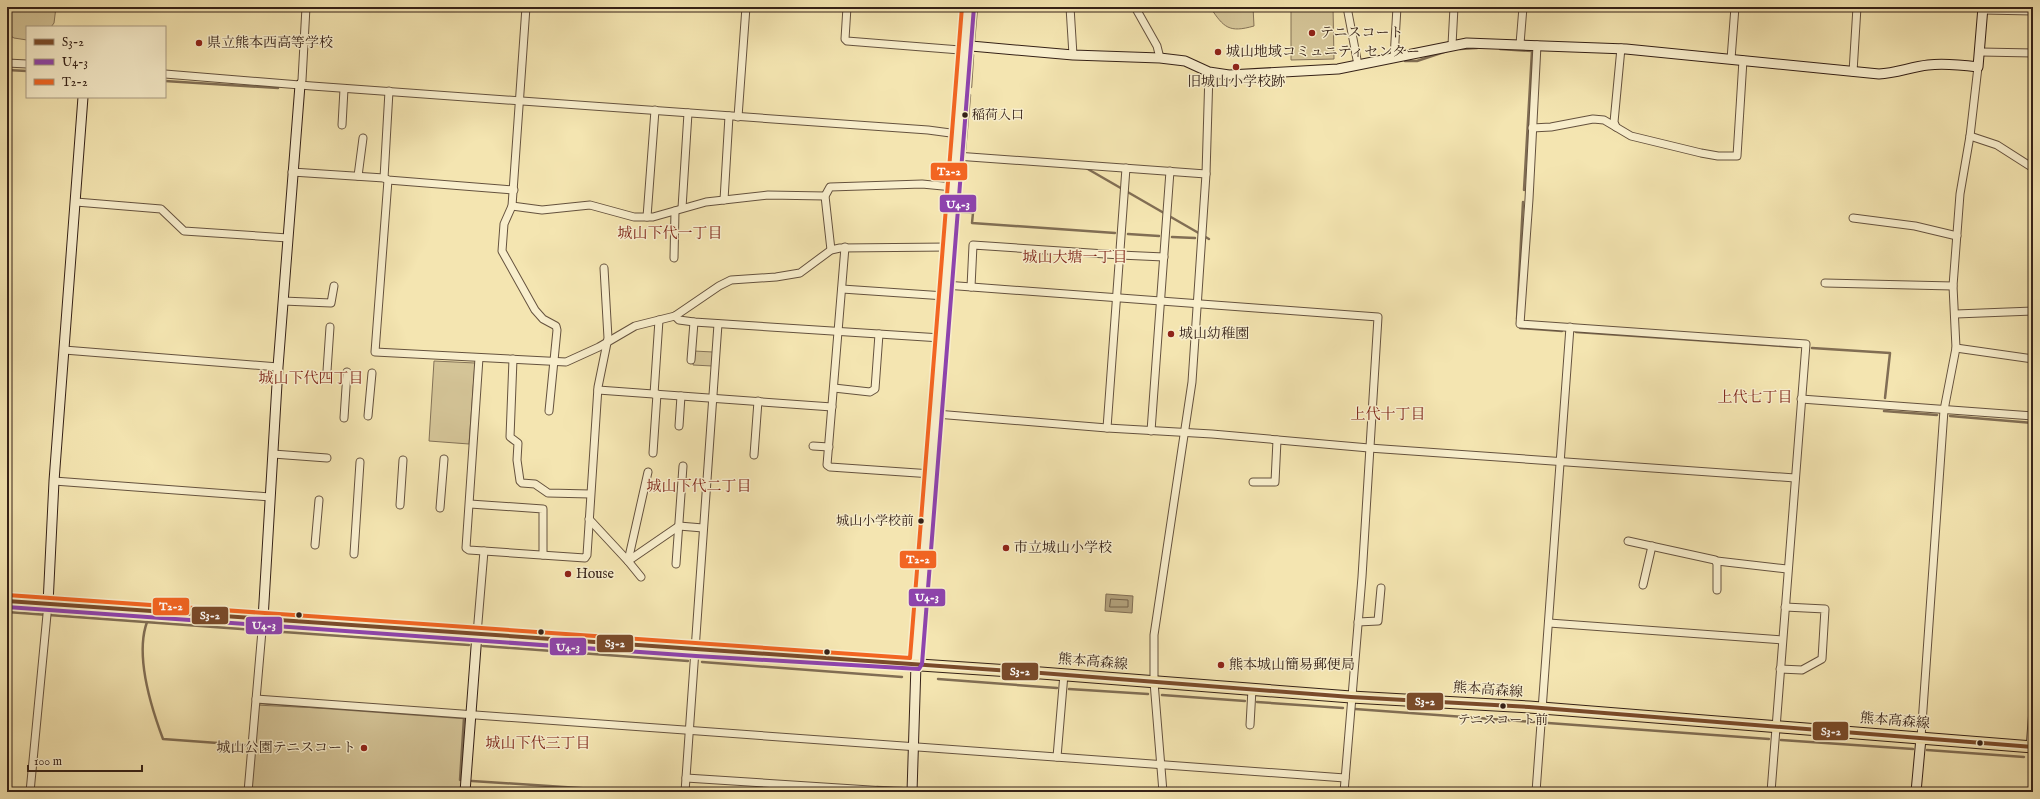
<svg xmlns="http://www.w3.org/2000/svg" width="2040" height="799" viewBox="0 0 2040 799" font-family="'IM FELL English','Noto Serif JP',serif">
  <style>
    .green { fill: #d4c497; stroke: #847257 }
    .water { fill: #b3a27d; stroke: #816e54 }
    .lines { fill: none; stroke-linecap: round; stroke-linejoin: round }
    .shore { stroke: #74624a; stroke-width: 1 }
    .stream { stroke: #816e54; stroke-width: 2.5 }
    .street-casing { stroke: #65523e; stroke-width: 9 }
    .secondary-casing { stroke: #352117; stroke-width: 11 }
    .primary-casing { stroke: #352117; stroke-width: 13 }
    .street { stroke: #f8eecc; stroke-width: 7 }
    .secondary { stroke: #f8eecc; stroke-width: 9 }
    .primary { stroke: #f4e5b1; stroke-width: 11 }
    .bus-1-casing { stroke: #f8eecc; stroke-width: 7 }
    .bus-2-casing { stroke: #f8eecc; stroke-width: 7 }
    .bus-3-casing { stroke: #f8eecc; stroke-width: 7 }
    .bus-1 { stroke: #7a4b2a; stroke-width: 4 }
    .bus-2 { stroke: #8e44ad; stroke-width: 4 }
    .bus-3 { stroke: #f26522; stroke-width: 4 }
    .poi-dot { fill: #8f2418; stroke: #f8eecc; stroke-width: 1.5 }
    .bus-dot { fill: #352117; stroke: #f8eecc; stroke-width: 1.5 }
    .labels { text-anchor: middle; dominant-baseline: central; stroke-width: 3; stroke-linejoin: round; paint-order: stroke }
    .bus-label { font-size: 13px; fill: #352117; stroke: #f8eecc; text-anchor: start }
    .poi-label { font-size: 14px; fill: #352117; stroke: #f8eecc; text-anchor: start }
    .street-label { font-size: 14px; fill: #352117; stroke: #f8eecc }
    .neighbourhood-label { font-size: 15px; fill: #7a1f14; stroke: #f8eecc }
    .line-badge { stroke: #f8eecc; stroke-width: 1.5 }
    .badge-label { font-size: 11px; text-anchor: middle; font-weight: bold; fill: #fff }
  </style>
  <rect width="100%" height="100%" fill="#f4e5b1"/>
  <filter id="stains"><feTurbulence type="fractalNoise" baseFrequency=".005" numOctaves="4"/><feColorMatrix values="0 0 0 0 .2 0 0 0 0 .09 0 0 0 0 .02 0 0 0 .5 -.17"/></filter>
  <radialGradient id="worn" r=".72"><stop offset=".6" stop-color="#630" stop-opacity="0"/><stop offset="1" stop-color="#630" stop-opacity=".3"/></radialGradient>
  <g class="green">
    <path d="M 7,7 L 56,7 L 54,23 L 51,27 L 27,27 L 27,40 L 14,38 L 7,34 Z"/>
    <path d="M 1210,7 L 1253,7 L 1254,26 C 1229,33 1224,28 1210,7 Z"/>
    <path d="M 1291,7 L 1333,7 L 1334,59 L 1291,60 Z"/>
    <path d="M 694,351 L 713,352 L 712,366 L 693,365 Z"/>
    <path d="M 434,361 L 475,363 L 469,444 L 429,441 Z"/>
    <path d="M 255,705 L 470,715 L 465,792 L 249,792 Z"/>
  </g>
  <path class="water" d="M 1106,594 L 1133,596 L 1132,613 L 1105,611 Z"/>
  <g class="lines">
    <path class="shore" d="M 1111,599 L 1128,600 L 1128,607 L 1110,607 Z"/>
    <g class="stream">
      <path d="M 974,41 L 977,7"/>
      <path d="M 1460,49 L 1477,48"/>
      <path d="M 1500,49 L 1532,51 L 1524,190"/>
      <path d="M 1405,61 L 1417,61 L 1447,51"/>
      <path d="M 7,70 L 27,71"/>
      <path d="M 165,81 L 278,88"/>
      <path d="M 971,87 L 973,55"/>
      <path d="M 965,150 L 970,95"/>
      <path d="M 964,162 L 963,179 L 960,182 L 960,212 L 973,213 L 972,223 L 1115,233"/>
      <path d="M 1086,168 L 1209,239"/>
      <path d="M 1128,234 L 1159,236"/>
      <path d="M 1172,237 L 1195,238"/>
      <path d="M 1517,319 L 1523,202"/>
      <path d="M 1520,328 L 1562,331"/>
      <path d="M 1576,332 L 1798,347"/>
      <path d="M 1812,348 L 1890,353 L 1885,398"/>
      <path d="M 1884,411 L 1937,415"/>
      <path d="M 1950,416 L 2033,423"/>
      <path d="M 7,612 L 255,630"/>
      <path d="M 147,622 C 135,655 151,707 163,739 L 245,745"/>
      <path d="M 269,631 L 469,645"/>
      <path d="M 483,646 L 688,661"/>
      <path d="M 702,662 L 902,677"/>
      <path d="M 938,679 L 1057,688"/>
      <path d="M 1069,689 L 1148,694"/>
      <path d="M 1162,695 L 1245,701"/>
      <path d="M 1257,702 L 1343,708"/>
      <path d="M 259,705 L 259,703 L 464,718 L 460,780"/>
      <path d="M 1355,709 L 1534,722"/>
      <path d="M 1548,723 L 1769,739"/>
      <path d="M 1781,740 L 1913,749"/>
      <path d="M 1927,750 L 2024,757"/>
      <path d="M 472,781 L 639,792"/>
      <path d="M 877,787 L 902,788"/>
      <path d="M 916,789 L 943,792"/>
    </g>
    <g class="street-casing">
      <g id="street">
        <path d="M 526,7 L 512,206 L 504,224 L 502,251 L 535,310 L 543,319 L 556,326 L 557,330 L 549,411"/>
        <path d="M 847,7 L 845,39 L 847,41 L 960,50 L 965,49"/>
        <path d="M 1070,7 L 1073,55"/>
        <path d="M 1135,7 L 1157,46 L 1160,58"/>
        <path d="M 1347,7 L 1358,65"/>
        <path d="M 1983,10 L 2033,11"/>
        <path d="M 1520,44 L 1523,7"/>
        <path d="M 1452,45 L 1454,7"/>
        <path d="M 1537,45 L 1529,199 L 1520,324 L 1806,344 L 1771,792"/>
        <path d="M 1981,52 L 2033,53"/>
        <path d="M 1394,58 L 1397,7"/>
        <path d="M 1731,59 L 1735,7"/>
        <path d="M 7,63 L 27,64"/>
        <path d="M 1853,72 L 1857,7"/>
        <path d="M 165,74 L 312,86 L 928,130 L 958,134"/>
        <path d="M 300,85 L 302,80 L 306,7"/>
        <path d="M 738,117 L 746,7"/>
        <path d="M 342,125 L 344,89"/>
        <path d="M 1616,127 L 1614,122 L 1621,48"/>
        <path d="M 1532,128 L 1551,127 L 1593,119 L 1604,120 L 1631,136 L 1701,153 L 1718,156 L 1737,156 L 1743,60"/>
        <path d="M 1970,136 L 1997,145 L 2033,168"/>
        <path d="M 956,156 L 1206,174"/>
        <path d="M 292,172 L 384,178 L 388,180 L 514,190"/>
        <path d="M 358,176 L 363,138"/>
        <path d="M 384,178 L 389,91"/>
        <path d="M 388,180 L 375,352 L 566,362 L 599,347 L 635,326 L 675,316 L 719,286 L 731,280 L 776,277 L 800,273 L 831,250 L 840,248 L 949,247"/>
        <path d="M 724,200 L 729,116"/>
        <path d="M 76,202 L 161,209 L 184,231 L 288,238"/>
        <path d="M 512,206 L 542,210 L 590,205 L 634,217 L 653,217 L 706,202 L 768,195 L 825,196"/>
        <path d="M 682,208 L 688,113"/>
        <path d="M 647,217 L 655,110"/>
        <path d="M 1853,218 L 1915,226 L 1957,236"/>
        <path d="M 845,247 L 827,465 L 830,467 L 932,474"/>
        <path d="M 831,250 L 825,196 L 830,187 L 922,184 L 953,187"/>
        <path d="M 674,258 L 675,211"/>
        <path d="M 1825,283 L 1953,286"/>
        <path d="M 945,285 L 1378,317 L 1362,577 L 1344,792"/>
        <path d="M 971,287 L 973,245 L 1120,255 L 1164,257"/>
        <path d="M 842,289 L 945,296"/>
        <path d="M 283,301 L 331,303 L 334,286"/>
        <path d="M 1956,314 L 2033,311"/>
        <path d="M 675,316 L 679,320 L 694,322 L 941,338"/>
        <path d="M 1956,348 L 2033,359"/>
        <path d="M 64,350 L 278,367"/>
        <path d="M 479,358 L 466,548 L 469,550 L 585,558 L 587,555 L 598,387 L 608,338 L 604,268"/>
        <path d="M 513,359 L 510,437 L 518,443 L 517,460 L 520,481 L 522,483 L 535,484 L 548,493 L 590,494"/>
        <path d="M 691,360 L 694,322"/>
        <path d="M 327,371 L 330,327"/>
        <path d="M 834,388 L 870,392 L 875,389 L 879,334"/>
        <path d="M 598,390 L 832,407"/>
        <path d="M 654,394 L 659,320"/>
        <path d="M 1801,399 L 2033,416"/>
        <path d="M 936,414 L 1107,428 L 1212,434 L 1369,448 L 1795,478"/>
        <path d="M 368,416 L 372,373"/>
        <path d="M 344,418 L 347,372"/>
        <path d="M 679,426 L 681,396"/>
        <path d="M 1107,428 L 1126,168"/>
        <path d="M 1151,431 L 1170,171"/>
        <path d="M 813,446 L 829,447"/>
        <path d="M 653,453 L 657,394"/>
        <path d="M 273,454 L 327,458"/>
        <path d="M 754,455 L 758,401"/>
        <path d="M 54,481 L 270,497"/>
        <path d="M 1253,482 L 1275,482 L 1277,440"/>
        <path d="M 470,504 L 543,509 L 543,555"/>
        <path d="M 400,505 L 403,460"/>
        <path d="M 440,508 L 444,459"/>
        <path d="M 589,519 L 628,561 L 679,526 L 703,528"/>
        <path d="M 1628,541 L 1715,560 L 1717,564 L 1717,590"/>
        <path d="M 315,545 L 319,500"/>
        <path d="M 354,554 L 360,462"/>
        <path d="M 1717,561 L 1787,569"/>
        <path d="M 676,564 L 683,466"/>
        <path d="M 641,577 L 628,561 L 648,472"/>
        <path d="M 1643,585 L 1652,546"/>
        <path d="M 1358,622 L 1378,621 L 1381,588"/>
        <path d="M 1549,623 L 1782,640"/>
        <path d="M 477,634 L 484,551"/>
        <path d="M 1780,669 L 1802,670 L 1822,659 L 1825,609 L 1785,607"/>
        <path d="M 256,699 L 1345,778"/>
        <path d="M 1250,725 L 1252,689"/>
        <path d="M 1921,738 L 1944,410 L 1956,348 L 1953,286 L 1960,194 L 1970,136 L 1978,67"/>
        <path d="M 2030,747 L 2033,710"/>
        <path d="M 1057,757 L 1064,674"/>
        <path d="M 686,778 L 901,792"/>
        <path d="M 30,792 L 48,604"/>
        <path d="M 248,792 L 263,619"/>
        <path d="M 685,792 L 718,324"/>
        <path d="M 1163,792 L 1154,682 L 1154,635 L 1192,382 L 1206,174 L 1209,72"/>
        <path d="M 1536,792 L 1570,327"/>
      </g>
    </g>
    <g class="secondary-casing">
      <g id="secondary">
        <path d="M 965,49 L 971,46 L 1073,55 L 1160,58 L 1185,61 L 1209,72 L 1229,75 L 1338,69 L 1467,43 L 1626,49 L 1879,74 C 1896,73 1911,67 1928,65 C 1945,63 1962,65 1978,67 L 1983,7"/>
        <path d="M 48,604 L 54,481 L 83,97"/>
        <path d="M 263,619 L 278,367 L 300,85"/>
        <path d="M 465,792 L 477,634"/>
        <path d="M 912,792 L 916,664 L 968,7"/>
        <path d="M 1916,792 L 1921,738"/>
      </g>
    </g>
    <g class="primary-casing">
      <path id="primary" d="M 7,601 L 696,650 L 1041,673 L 1351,697 L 1529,707 L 2033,747"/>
    </g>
    <use href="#street" class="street"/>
    <use href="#secondary" class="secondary"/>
    <use href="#primary" class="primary"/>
    <g class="bus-1-casing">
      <path id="bus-1" d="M 7,601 L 1041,673 L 1351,697 L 1529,707 L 2033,747"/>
    </g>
    <g class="bus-2-casing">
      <path id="bus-2" d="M 7,607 L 696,656 L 919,669 L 922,664 L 974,7"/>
    </g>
    <g class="bus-3-casing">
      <path id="bus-3" d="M 7,595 L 910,658 L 962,7"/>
    </g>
    <use href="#bus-1" class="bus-1"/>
    <use href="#bus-2" class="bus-2"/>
    <use href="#bus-3" class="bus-3"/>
  </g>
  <g class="poi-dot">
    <circle cx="1312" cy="33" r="4"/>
    <circle cx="199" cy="43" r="4"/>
    <circle cx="1218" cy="52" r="4"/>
    <circle cx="1236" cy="67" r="4"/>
    <circle cx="1171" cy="334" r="4"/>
    <circle cx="1006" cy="548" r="4"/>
    <circle cx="568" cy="574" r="4"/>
    <circle cx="1221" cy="665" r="4"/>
    <circle cx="364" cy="748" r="4"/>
  </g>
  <g class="bus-dot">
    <circle cx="965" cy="115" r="3.5"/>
    <circle cx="921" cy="521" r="3.5"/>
    <circle cx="299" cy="615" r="3.5"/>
    <circle cx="541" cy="632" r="3.5"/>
    <circle cx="827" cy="652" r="3.5"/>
    <circle cx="1503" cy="706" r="3.5"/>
    <circle cx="1980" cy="743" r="3.5"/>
  </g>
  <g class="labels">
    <g class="bus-label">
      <text x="972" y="115">稲荷入口</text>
      <text x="914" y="521" text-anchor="end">城山小学校前</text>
      <text x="1503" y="720" text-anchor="middle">テニスコート前</text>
    </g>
    <g class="poi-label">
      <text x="1320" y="33">テニスコート</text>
      <text x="207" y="43">県立熊本西高等学校</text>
      <text x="1226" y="52">城山地域コミュニティセンター</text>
      <text x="1236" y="82" text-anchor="middle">旧城山小学校跡</text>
      <text x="1179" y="334">城山幼稚園</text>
      <text x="1014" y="548">市立城山小学校</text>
      <text x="576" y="574">House</text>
      <text x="1229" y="665">熊本城山簡易郵便局</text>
      <text x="356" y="748" text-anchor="end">城山公園テニスコート</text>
    </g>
    <g class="street-label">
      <text transform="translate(1093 662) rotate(5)">熊本高森線</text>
      <text transform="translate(1488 690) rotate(4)">熊本高森線</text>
      <text transform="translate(1895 721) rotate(5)">熊本高森線</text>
    </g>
    <g class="neighbourhood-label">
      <text x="670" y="233">城山下代一丁目</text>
      <text x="1075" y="257">城山大塘一丁目</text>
      <text x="311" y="378">城山下代四丁目</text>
      <text x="1755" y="397">上代七丁目</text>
      <text x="1388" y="414">上代十丁目</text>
      <text x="699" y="486">城山下代二丁目</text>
      <text x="538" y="743">城山下代三丁目</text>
    </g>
  </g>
  <g class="line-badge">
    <rect x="930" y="162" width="38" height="19" rx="4" fill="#f26522"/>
    <rect x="939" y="194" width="38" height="19" rx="4" fill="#8e44ad"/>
    <rect x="899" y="550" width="38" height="19" rx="4" fill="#f26522"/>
    <rect x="908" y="588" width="38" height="19" rx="4" fill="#8e44ad"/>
    <rect x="152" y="597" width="38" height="19" rx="4" fill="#f26522"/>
    <rect x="191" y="606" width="38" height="19" rx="4" fill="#7a4b2a"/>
    <rect x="245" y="616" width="38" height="19" rx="4" fill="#8e44ad"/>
    <rect x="596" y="634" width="38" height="19" rx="4" fill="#7a4b2a"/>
    <rect x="549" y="637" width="38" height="19" rx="4" fill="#8e44ad"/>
    <rect x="1001" y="662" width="38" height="19" rx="4" fill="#7a4b2a"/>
    <rect x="1406" y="692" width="38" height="19" rx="4" fill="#7a4b2a"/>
    <rect x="1812" y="721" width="37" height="20" rx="4" fill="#7a4b2a"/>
  </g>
  <g class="badge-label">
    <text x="949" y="175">T2-2</text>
    <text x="958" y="208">U4-3</text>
    <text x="918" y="563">T2-2</text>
    <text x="927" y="601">U4-3</text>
    <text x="171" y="610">T2-2</text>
    <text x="210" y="619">S3-2</text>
    <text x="264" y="629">U4-3</text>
    <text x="615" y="647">S3-2</text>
    <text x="568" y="651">U4-3</text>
    <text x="1020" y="675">S3-2</text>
    <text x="1425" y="705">S3-2</text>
    <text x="1831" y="735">S3-2</text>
  </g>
  <rect width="2040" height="799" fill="none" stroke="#f4e5b1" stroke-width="24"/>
  <rect x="8" y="8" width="2024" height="783" fill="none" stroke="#352117" stroke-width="2"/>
  <rect x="12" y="12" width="2016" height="775" fill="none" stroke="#352117"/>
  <rect x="26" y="26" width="140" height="72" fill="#f8eecc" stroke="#aa9c84"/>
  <rect x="34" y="39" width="20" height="6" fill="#7a4b2a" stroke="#aa9c84"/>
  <text x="62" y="46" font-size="12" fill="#352117">S3-2</text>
  <rect x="34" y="59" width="20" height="6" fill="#8e44ad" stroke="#aa9c84"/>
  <text x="62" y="66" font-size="12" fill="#352117">U4-3</text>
  <rect x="34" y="79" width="20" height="6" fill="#f26522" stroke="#aa9c84"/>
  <text x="62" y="86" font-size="12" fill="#352117">T2-2</text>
  <path d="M28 765v6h114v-6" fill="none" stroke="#352117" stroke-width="2"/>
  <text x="34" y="765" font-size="12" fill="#352117" stroke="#f8eecc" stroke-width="3" paint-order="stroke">100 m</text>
  <rect width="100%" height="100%" filter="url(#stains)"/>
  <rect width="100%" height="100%" fill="url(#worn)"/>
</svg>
